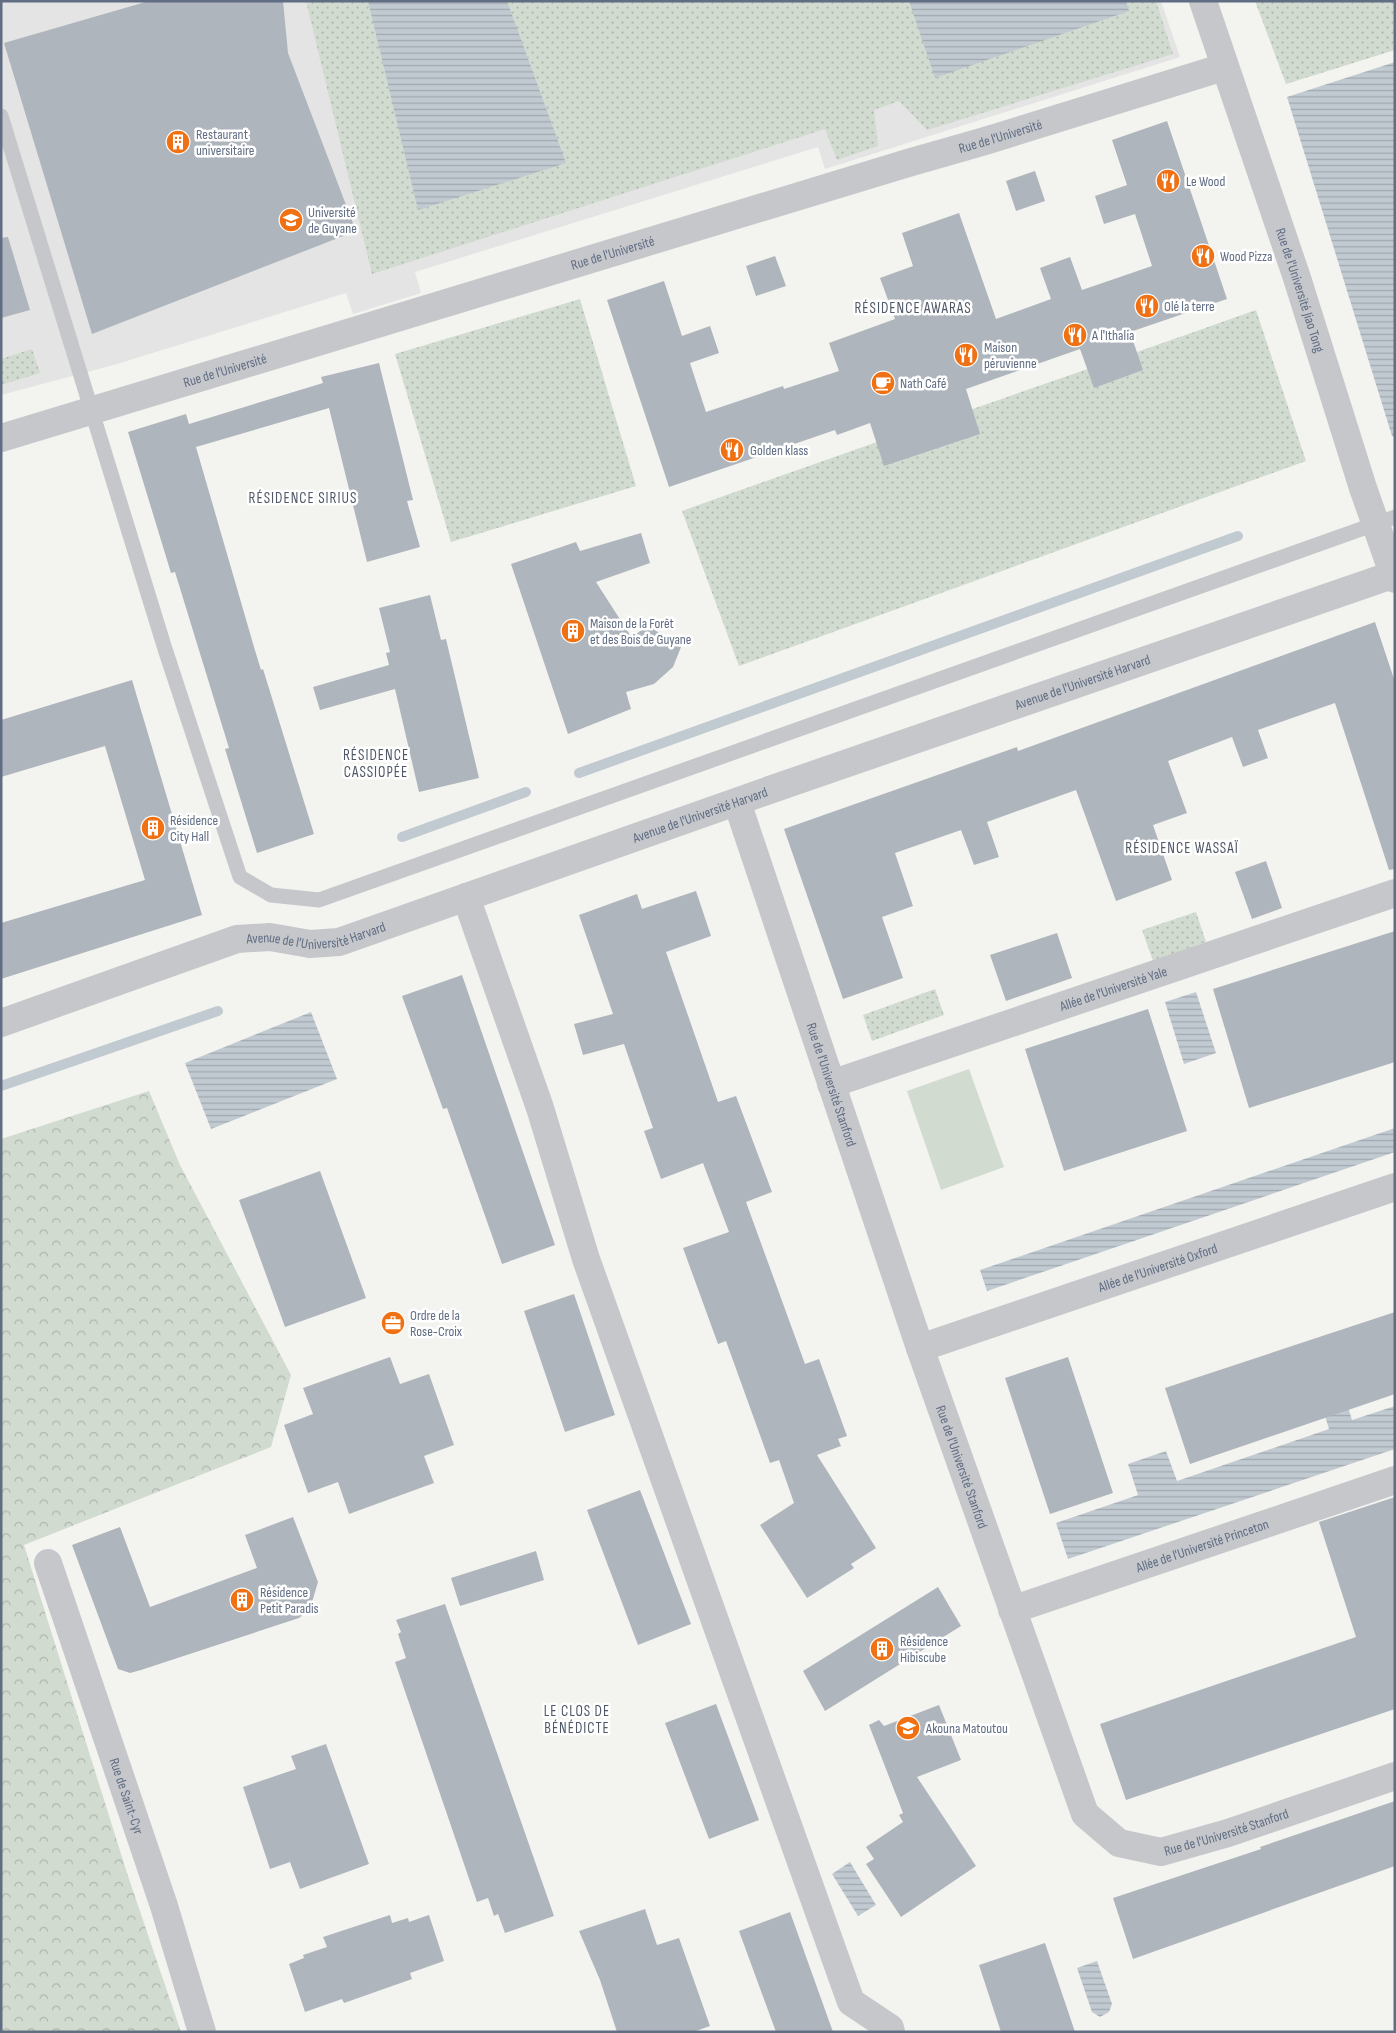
<svg xmlns="http://www.w3.org/2000/svg" width="1396" height="2033" viewBox="0 0 1396 2033" font-family="'Sofia Sans Condensed',sans-serif">
  <style>
    .built { fill: #e3e4e3 }
    .grass { fill: url(#grass-dots) }
    .forest { fill: url(#forest-crowns) }
    .garden { fill: #d2dbd0 }
    .water { fill: url(#water-rules) }
    .lines { fill: none; stroke-linecap: round; stroke-linejoin: round }
    .stream { stroke: #c2cad1; stroke-width: 10 }
    .building { fill: #afb5bc }
    .lane { stroke: #c5c7cb; stroke-width: 15 }
    .street { stroke: #c5c7cb; stroke-width: 28 }
    .labels { text-anchor: middle; dominant-baseline: central; stroke-width: 5; stroke-linejoin: round; paint-order: stroke }
    .poi-label { font-size: 14px; fill: #606d83; stroke: #fff; text-anchor: start }
    .street-label { font-size: 14px; fill: #606d83; stroke: #fff }
    .neighbourhood-label { font-size: 15px; letter-spacing: 1px; fill: #4f5867; stroke: #fff }
  </style>
  <defs>
    <pattern id="grass-dots" width="8" height="8" patternUnits="userSpaceOnUse" patternTransform="scale(1.25)"><rect width="8" height="8" fill="#d2dbd0"/><path d="M2 2h.1M6 6h.1" fill="none" stroke="#aeb6ae" stroke-width="1.8" stroke-linecap="round"/></pattern>
    <pattern id="forest-crowns" width="20" height="18" patternUnits="userSpaceOnUse" patternTransform="scale(1.25)"><rect width="20" height="18" fill="#d2dbd0"/><path d="M2 6a3 3 0 1 1 6 0M12 15a3 3 0 1 1 6 0" fill="none" stroke="#aeb6ae"/></pattern>
    <pattern id="water-rules" width="6" height="5" patternUnits="userSpaceOnUse" patternTransform="scale(1.25)"><rect width="6" height="5" fill="#c2cad1"/><path d="M0 2.5h6" fill="none" stroke="#a1a8af"/></pattern>
  </defs>
  <rect width="100%" height="100%" fill="#f3f4ef"/>
  <path class="built" d="M 1,1 L 1161,1 L 1180,57 L 825,169 L 818,147 L 415,272 L 421,293 L 353,314 L 346,293 L 117,364 L 1,395 Z"/>
  <g class="grass">
    <path d="M 306,1 L 1156,1 L 1173,54 L 927,130 L 899,101 L 874,110 L 878,146 L 837,160 L 825,129 L 372,274 Z"/>
    <path d="M 1255,1 L 1395,1 L 1395,50 L 1286,84 Z"/>
    <path d="M 580,299 L 636,486 L 451,542 L 395,354 Z"/>
    <path d="M 1256,310 L 1306,461 L 739,666 L 682,511 C 873,442 1065,378 1256,310 Z"/>
    <path d="M 32,349 L 40,373 L 1,385 L 1,359 Z"/>
    <path d="M 1196,912 L 1206,942 L 1153,961 L 1142,930 Z"/>
    <path d="M 935,989 L 944,1015 L 872,1041 L 863,1015 Z"/>
  </g>
  <path class="forest" d="M 149,1091 L 180,1165 L 291,1375 L 271,1447 L 24,1545 L 127,1873 L 181,2032 L 1,2032 L 1,1139 Z"/>
  <path class="garden" d="M 969,1069 L 1004,1167 L 941,1190 L 907,1091 Z"/>
  <g class="water">
    <path d="M 368,1 L 507,1 L 566,163 L 418,210 Z"/>
    <path d="M 909,1 L 1126,1 L 1129,11 L 935,78 Z"/>
    <path d="M 1395,62 L 1395,438 L 1392,436 L 1287,97 Z"/>
    <path d="M 1196,992 L 1216,1053 L 1184,1064 L 1165,1002 Z"/>
    <path d="M 311,1012 L 337,1079 L 211,1129 L 185,1063 Z"/>
    <path d="M 1395,1128 L 1395,1152 L 987,1291 L 980,1270 Z"/>
    <path d="M 1343,1391 L 1352,1420 L 1395,1406 L 1395,1449 L 1068,1559 L 1056,1523 L 1138,1495 L 1128,1464 L 1166,1451 L 1177,1481 L 1329,1429 L 1320,1399 Z"/>
    <path d="M 850,1862 L 876,1905 L 858,1916 L 832,1874 Z"/>
    <path d="M 1097,1961 L 1112,2004 L 1109,2012 L 1100,2017 L 1092,2012 L 1077,1968 Z"/>
  </g>
  <g class="lines">
    <g class="stream">
      <path d="M 579,773 L 1238,536"/>
      <path d="M 402,837 L 526,792"/>
      <path d="M 1,1086 L 218,1011"/>
    </g>
  </g>
  <g class="building">
    <path d="M 149,1 L 283,1 L 288,53 L 356,231 L 92,334 L 4,43 Z"/>
    <path d="M 1167,121 L 1227,299 L 1130,332 L 1143,370 L 1094,388 L 1080,349 L 966,389 L 980,434 L 884,466 L 870,423 L 837,435 L 835,430 L 669,487 L 607,300 L 664,281 L 682,336 L 710,326 L 719,353 L 690,363 L 706,412 L 783,386 L 784,389 L 839,371 L 829,343 L 895,319 L 880,278 L 913,266 L 902,233 L 959,213 L 996,319 L 1051,299 L 1040,268 L 1070,257 L 1082,290 L 1152,266 L 1135,214 L 1104,224 L 1095,196 L 1127,185 L 1112,140 Z"/>
    <path d="M 1035,171 L 1045,201 L 1016,211 L 1006,181 Z"/>
    <path d="M 8,237 L 30,310 L 1,318 L 1,238 Z"/>
    <path d="M 775,256 L 786,286 L 756,296 L 746,266 Z"/>
    <path d="M 379,363 L 413,500 L 407,501 L 420,547 L 367,562 L 329,408 L 196,447 L 254,647 L 261,670 L 263,669 L 314,834 L 257,853 L 225,749 L 229,748 L 175,572 L 171,573 L 128,432 L 186,414 L 189,424 L 323,383 L 321,377 Z"/>
    <path d="M 641,533 L 650,563 L 596,582 L 632,638 L 647,625 L 681,647 L 673,667 L 654,684 L 626,692 L 631,709 L 568,734 L 511,564 L 576,542 L 580,551 Z"/>
    <path d="M 430,595 L 441,640 L 446,639 L 479,778 L 419,792 L 395,689 L 320,710 L 313,687 L 389,665 L 386,653 L 390,652 L 379,608 Z"/>
    <path d="M 1375,622 L 1395,682 L 1395,869 L 1389,870 L 1335,703 L 1258,730 L 1268,758 L 1243,767 L 1232,737 L 1168,761 L 1187,813 L 1153,825 L 1172,880 L 1116,901 L 1076,790 L 987,822 L 999,857 L 974,865 L 961,830 L 895,853 L 913,906 L 882,917 L 903,978 L 843,999 L 784,829 L 1017,747 L 1018,751 Z"/>
    <path d="M 132,680 L 202,915 L 1,979 L 1,923 L 145,880 L 105,746 L 1,777 L 1,720 Z"/>
    <path d="M 1266,861 L 1282,908 L 1252,919 L 1235,872 Z"/>
    <path d="M 696,891 L 711,936 L 666,952 L 718,1102 L 736,1096 L 772,1192 L 746,1202 L 805,1364 L 819,1359 L 847,1436 L 838,1439 L 841,1446 L 817,1455 L 876,1548 L 851,1564 L 854,1568 L 807,1598 L 760,1525 L 794,1503 L 779,1460 L 770,1463 L 726,1341 L 718,1344 L 683,1248 L 729,1232 L 703,1163 L 661,1179 L 644,1131 L 653,1128 L 624,1044 L 583,1055 L 574,1024 L 613,1014 L 579,915 L 637,894 L 642,909 Z"/>
    <path d="M 1395,931 L 1395,1062 L 1249,1108 L 1213,989 Z"/>
    <path d="M 1057,933 L 1072,978 L 1006,1001 L 990,955 Z"/>
    <path d="M 462,975 L 555,1245 L 502,1264 L 447,1108 L 443,1109 L 402,996 Z"/>
    <path d="M 1148,1009 L 1187,1131 L 1064,1171 L 1025,1049 Z"/>
    <path d="M 320,1171 L 366,1298 L 285,1327 L 239,1200 Z"/>
    <path d="M 574,1294 L 615,1415 L 565,1432 L 524,1311 Z"/>
    <path d="M 1395,1312 L 1395,1394 L 1190,1464 L 1165,1388 Z"/>
    <path d="M 390,1357 L 400,1384 L 429,1374 L 454,1445 L 424,1456 L 434,1483 L 349,1514 L 338,1482 L 308,1493 L 284,1425 L 313,1414 L 303,1388 Z"/>
    <path d="M 1068,1357 L 1113,1493 L 1050,1514 L 1005,1378 Z"/>
    <path d="M 640,1490 L 691,1624 L 638,1645 L 587,1510 Z"/>
    <path d="M 1395,1497 L 1395,1709 L 1126,1800 L 1100,1724 L 1356,1637 L 1319,1522 Z"/>
    <path d="M 293,1517 L 318,1582 L 310,1609 L 299,1618 L 141,1670 L 130,1673 L 118,1669 L 72,1545 L 120,1527 L 150,1607 L 257,1568 L 245,1535 Z"/>
    <path d="M 536,1551 L 544,1580 L 460,1606 L 451,1578 Z"/>
    <path d="M 938,1587 L 961,1626 L 825,1711 L 803,1671 Z"/>
    <path d="M 445,1604 L 554,1916 L 505,1933 L 498,1914 L 494,1916 L 488,1898 L 477,1902 L 395,1662 L 406,1658 L 398,1634 L 401,1632 L 396,1620 Z"/>
    <path d="M 716,1704 L 759,1820 L 709,1839 L 665,1723 Z"/>
    <path d="M 939,1705 L 961,1760 L 917,1777 L 976,1866 L 901,1917 L 866,1864 L 874,1859 L 866,1847 L 903,1822 L 899,1815 L 903,1813 L 869,1725 L 879,1720 L 884,1726 Z"/>
    <path d="M 326,1744 L 369,1864 L 300,1889 L 290,1862 L 270,1869 L 243,1787 L 296,1769 L 291,1756 Z"/>
    <path d="M 1395,1801 L 1395,1866 L 1133,1959 L 1113,1898 L 1261,1849 L 1260,1847 Z"/>
    <path d="M 645,1909 L 657,1945 L 679,1938 L 710,2026 L 693,2032 L 617,2032 L 600,1980 L 579,1931 Z"/>
    <path d="M 790,1912 L 833,2032 L 776,2032 L 739,1931 Z"/>
    <path d="M 390,1915 L 392,1923 L 408,1918 L 409,1922 L 429,1915 L 444,1961 L 410,1973 L 412,1979 L 344,2003 L 342,1999 L 305,2012 L 289,1964 L 304,1958 L 303,1955 L 327,1947 L 323,1937 Z"/>
    <path d="M 1045,1943 L 1075,2032 L 1001,2032 L 979,1965 Z"/>
  </g>
  <g class="lines">
    <path class="lane" d="M 1,116 L 165,649 L 240,877 L 271,895 L 319,900 L 1395,517"/>
    <g class="street">
      <path id="s1" d="M 1203,1 L 1297,278 L 1363,488 L 1395,579"/>
      <path id="s2" d="M 1,438 L 908,163 L 985,141 L 1224,67"/>
      <path id="s3" d="M 737,802 L 920,1348 L 1085,1814 L 1119,1843 L 1161,1852 L 1228,1833 L 1395,1776"/>
      <path d="M 466,897 L 540,1108 L 586,1259 L 851,2002 L 890,2028 L 891,2032"/>
      <path id="s4" d="M 1,1023 L 237,939 L 270,937 L 310,944 L 339,942 L 781,786 L 1395,574"/>
      <path id="s5" d="M 831,1084 L 1395,893"/>
      <path id="s6" d="M 920,1348 L 1395,1187"/>
      <path id="s7" d="M 48,1563 L 164,1906 L 202,2032"/>
      <path id="s8" d="M 1012,1610 L 1395,1480"/>
    </g>
  </g>
  <defs>
    <g id="building-disc" transform="scale(1.25)"><circle r="9.5" fill="#f07113" stroke="#fff"/><path d="M-4-6H4V6H1V3H-1V6H-4ZM-2.5-4.3h1.7v1.8h-1.7ZM.8-4.3h1.7v1.8H.8ZM-2.5-1h1.7V.8h-1.7ZM.8-1h1.7V.8H.8Z" fill="#fff"/></g>
    <g id="restaurant-disc" transform="scale(1.25)"><circle r="9.5" fill="#f07113" stroke="#fff"/><path d="M-5-6h1v4h1v-4h1v4h1v-4h1v5L-1.5 .5V6h-2V.5L-5-1ZM5-6V6H3V1.5H1.5Q1.5-4 5-6Z" fill="#fff"/></g>
    <g id="university-disc" transform="scale(1.25)"><circle r="9.5" fill="#f07113" stroke="#fff"/><path d="M0-5L7-2L0 1L-7-2ZM-4 1L0 2.5L4 1V4Q0 6-4 4Z" fill="#fff"/></g>
    <g id="cafe-disc" transform="scale(1.25)"><circle r="9.5" fill="#f07113" stroke="#fff"/><path d="M-5.5-4.5H6V0H3Q3 3.5 0 3.5H-2.5Q-5.5 3.5-5.5 0ZM3-3.2v2h1.7v-2ZM-6 4.5H4V6H-6Z" fill="#fff"/></g>
    <g id="office-disc" transform="scale(1.25)"><circle r="9.5" fill="#f07113" stroke="#fff"/><path d="M-6-3h4V-5.5h4V-3h4V5H-6ZM-1-4.5V-3h2v-1.5ZM-6 0V1H6V0Z" fill="#fff"/></g>
    <g id="school-disc" transform="scale(1.25)"><circle r="9.5" fill="#f07113" stroke="#fff"/><path d="M0-5L7-2L0 1L-7-2ZM-4 1L0 2.5L4 1V4Q0 6-4 4Z" fill="#fff"/></g>
  </defs>
  <g fill-rule="evenodd">
    <use href="#building-disc" x="178" y="142"/>
    <use href="#restaurant-disc" x="1168" y="181"/>
    <use href="#university-disc" x="291" y="220"/>
    <use href="#restaurant-disc" x="1203" y="256"/>
    <use href="#restaurant-disc" x="1147" y="306"/>
    <use href="#restaurant-disc" x="1075" y="335"/>
    <use href="#restaurant-disc" x="966" y="355"/>
    <use href="#cafe-disc" x="883" y="383"/>
    <use href="#restaurant-disc" x="732" y="450"/>
    <use href="#building-disc" x="573" y="631"/>
    <use href="#building-disc" x="153" y="828"/>
    <use href="#office-disc" x="393" y="1323"/>
    <use href="#building-disc" x="242" y="1600"/>
    <use href="#building-disc" x="882" y="1649"/>
    <use href="#school-disc" x="908" y="1728"/>
  </g>
  <g class="labels">
    <g class="poi-label">
      <text x="196" y="134">Restaurant<tspan x="196" dy="16">universitaire</tspan></text>
      <text x="1186" y="181">Le Wood</text>
      <text x="308" y="212">Université<tspan x="308" dy="16">de Guyane</tspan></text>
      <text x="1220" y="256">Wood Pizza</text>
      <text x="1164" y="306">Olé la terre</text>
      <text x="1092" y="335">A l'Ithalia</text>
      <text x="984" y="347">Maison<tspan x="984" dy="16">péruvienne</tspan></text>
      <text x="900" y="383">Nath Café</text>
      <text x="750" y="450">Golden klass</text>
      <text x="590" y="623">Maison de la Forêt<tspan x="590" dy="16">et des Bois de Guyane</tspan></text>
      <text x="170" y="820">Résidence<tspan x="170" dy="16">City Hall</tspan></text>
      <text x="410" y="1315">Ordre de la<tspan x="410" dy="16">Rose-Croix</tspan></text>
      <text x="260" y="1592">Résidence<tspan x="260" dy="16">Petit Paradis</tspan></text>
      <text x="900" y="1641">Résidence<tspan x="900" dy="16">Hibiscube</tspan></text>
      <text x="926" y="1728">Akouna Matoutou</text>
    </g>
    <g class="street-label">
      <text stroke="none"><textPath href="#s2" startOffset="1044">Rue de l'Université</textPath></text>
      <text stroke="none"><textPath href="#s2" startOffset="639">Rue de l'Université</textPath></text>
      <text stroke="none"><textPath href="#s1" startOffset="305">Rue de l'Université Jiao Tong</textPath></text>
      <text stroke="none"><textPath href="#s2" startOffset="234">Rue de l'Université</textPath></text>
      <text stroke="none"><textPath href="#s4" startOffset="1141">Avenue de l'Université Harvard</textPath></text>
      <text stroke="none"><textPath href="#s4" startOffset="736">Avenue de l'Université Harvard</textPath></text>
      <text stroke="none"><textPath href="#s4" startOffset="331">Avenue de l'Université Harvard</textPath></text>
      <text stroke="none"><textPath href="#s5" startOffset="298">Allée de l'Université Yale</textPath></text>
      <text stroke="none"><textPath href="#s3" startOffset="298">Rue de l'Université Stanford</textPath></text>
      <text stroke="none"><textPath href="#s6" startOffset="251">Allée de l'Université Oxford</textPath></text>
      <text stroke="none"><textPath href="#s3" startOffset="702">Rue de l'Université Stanford</textPath></text>
      <text stroke="none"><textPath href="#s8" startOffset="201">Allée de l'Université Princeton</textPath></text>
      <text stroke="none"><textPath href="#s7" startOffset="246">Rue de Saint-Cyr</textPath></text>
      <text stroke="none"><textPath href="#s3" startOffset="1226">Rue de l'Université Stanford</textPath></text>
    </g>
    <g class="neighbourhood-label">
      <text x="913" y="308">RÉSIDENCE AWARAS</text>
      <text x="303" y="498">RÉSIDENCE SIRIUS</text>
      <text x="376" y="755">RÉSIDENCE<tspan x="376" dy="17">CASSIOPÉE</tspan></text>
      <text x="1182" y="848">RÉSIDENCE WASSAÏ</text>
      <text x="577" y="1711">LE CLOS DE<tspan x="577" dy="17">BÉNÉDICTE</tspan></text>
    </g>
  </g>
  <rect width="1396" height="2033" fill="none" stroke="#606d83" stroke-width="5"/>
</svg>
